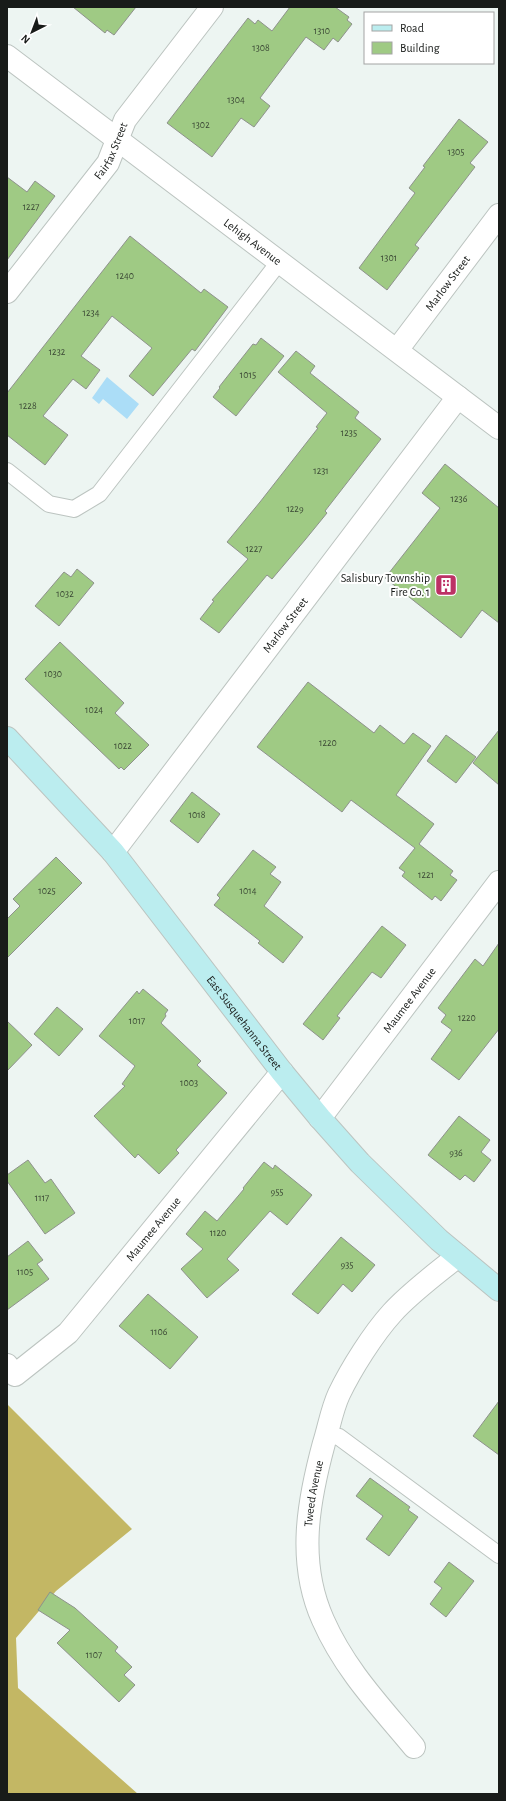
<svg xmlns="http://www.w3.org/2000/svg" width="506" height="1801" viewBox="0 0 506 1801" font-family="'Alegreya Sans',sans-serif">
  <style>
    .forest { fill: #c3b764 }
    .water { fill: #abddf7 }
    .building { fill: #9fca84; stroke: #8e928c }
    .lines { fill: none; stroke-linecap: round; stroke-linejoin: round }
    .lane-casing { stroke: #bcc4c0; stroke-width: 18 }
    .street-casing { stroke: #bcc4c0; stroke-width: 24 }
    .secondary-casing { stroke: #bcc4c0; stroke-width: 24 }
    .lane { stroke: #fff; stroke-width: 16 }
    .street { stroke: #fff; stroke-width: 22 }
    .secondary { stroke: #bbedef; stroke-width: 22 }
    .labels { text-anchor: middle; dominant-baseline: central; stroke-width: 4; stroke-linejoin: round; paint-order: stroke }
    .number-label { font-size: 10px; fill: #3a4734 }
    .street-label { font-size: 12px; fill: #181b19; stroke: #fff }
    .poi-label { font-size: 12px; fill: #181b19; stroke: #fff; text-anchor: end }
  </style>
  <rect width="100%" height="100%" fill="#edf5f2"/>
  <path class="forest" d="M 7,1404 L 132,1529 L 56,1591 L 16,1638 L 18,1688 L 138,1794 L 7,1794 Z"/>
  <path class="water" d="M 107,377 L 139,404 L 127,419 L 103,399 L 99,404 L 92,398 Z"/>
  <g class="building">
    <path d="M 73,7 L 136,7 L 114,35 L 107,30 L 105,33 Z"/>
    <path d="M 290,7 L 335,7 L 349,17 L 347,20 L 352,24 L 338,42 L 333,38 L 324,50 L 306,37 L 260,98 L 270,106 L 254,127 L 241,118 L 212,157 L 167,123 L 248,18 L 255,24 L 258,20 L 272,31 Z"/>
    <path d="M 459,119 L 488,142 L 470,163 L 475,167 L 415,245 L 419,248 L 387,290 L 359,268 L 415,193 L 409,188 L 425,167 L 423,166 Z"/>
    <path d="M 7,177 L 27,192 L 35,181 L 55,196 L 7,260 Z"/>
    <path d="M 130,236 L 201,293 L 204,289 L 228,307 L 195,351 L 192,349 L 153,396 L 129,376 L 152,348 L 112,316 L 81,356 L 100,370 L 86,389 L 73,379 L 43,416 L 68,435 L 45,465 L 7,435 L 7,393 Z"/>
    <path d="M 261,338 L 284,356 L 236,416 L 213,397 L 220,388 L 219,387 L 253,344 L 256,345 Z"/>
    <path d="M 296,351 L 315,366 L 310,373 L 359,412 L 355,418 L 381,439 L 325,511 L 327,513 L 305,540 L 272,579 L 267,575 L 219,633 L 200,619 L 214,601 L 212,600 L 248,559 L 227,542 L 260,502 L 318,428 L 316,427 L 327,413 L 278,372 Z"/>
    <path d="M 445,464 L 499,508 L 499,623 L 482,610 L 461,638 L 385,578 L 440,508 L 422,493 Z"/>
    <path d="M 77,569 L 94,583 L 59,626 L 35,606 L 64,572 L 71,577 Z"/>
    <path d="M 60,642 L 124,703 L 115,713 L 149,745 L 124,770 L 121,767 L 119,769 L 25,679 Z"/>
    <path d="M 308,682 L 374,733 L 380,725 L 404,744 L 413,733 L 431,746 L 396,795 L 434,824 L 419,844 L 453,871 L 450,875 L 457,880 L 441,901 L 435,896 L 432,900 L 402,876 L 405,872 L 399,868 L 415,848 L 351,800 L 342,812 L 257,747 Z"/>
    <path d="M 499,730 L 499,785 L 473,763 Z"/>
    <path d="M 446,735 L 476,757 L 456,783 L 427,761 Z"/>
    <path d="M 192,792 L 220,814 L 198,843 L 170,821 Z"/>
    <path d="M 253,850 L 276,867 L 270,874 L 281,882 L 264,906 L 303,937 L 283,963 L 258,943 L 260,941 L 214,905 L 220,898 L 217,895 Z"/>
    <path d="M 56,857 L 82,883 L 7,958 L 7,919 L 20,906 L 13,899 Z"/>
    <path d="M 382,926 L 406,945 L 381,978 L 372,972 L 337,1016 L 340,1018 L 323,1040 L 303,1024 Z"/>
    <path d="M 499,943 L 499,1029 L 459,1080 L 431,1059 L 452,1030 L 441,1022 L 446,1015 L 438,1008 L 475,959 L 483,966 Z"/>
    <path d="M 143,989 L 168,1010 L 165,1014 L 166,1016 L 161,1023 L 201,1061 L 197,1065 L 227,1093 L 176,1150 L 179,1153 L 159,1174 L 138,1154 L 135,1158 L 94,1116 L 125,1086 L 122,1084 L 135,1066 L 99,1036 L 137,991 L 139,994 Z"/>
    <path d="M 57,1007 L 83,1029 L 59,1056 L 34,1034 Z"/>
    <path d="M 7,1021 L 32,1045 L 7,1071 Z"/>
    <path d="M 459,1116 L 490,1140 L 481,1152 L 491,1160 L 474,1182 L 465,1175 L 460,1180 L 428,1155 Z"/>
    <path d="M 28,1160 L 45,1183 L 51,1179 L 75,1213 L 45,1234 L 7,1181 L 7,1175 Z"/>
    <path d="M 264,1162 L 273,1169 L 275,1165 L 312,1195 L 287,1225 L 270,1211 L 227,1259 L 239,1270 L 207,1298 L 181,1269 L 203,1249 L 186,1234 L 205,1211 L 217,1221 L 244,1189 L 243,1188 Z"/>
    <path d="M 341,1237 L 375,1265 L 352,1292 L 343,1284 L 318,1314 L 292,1294 Z"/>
    <path d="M 28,1241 L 43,1260 L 37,1264 L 49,1279 L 7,1310 L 7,1257 Z"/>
    <path d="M 148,1294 L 198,1337 L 170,1369 L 119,1326 Z"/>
    <path d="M 499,1401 L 499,1455 L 473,1436 Z"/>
    <path d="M 370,1478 L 410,1507 L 408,1510 L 418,1517 L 389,1556 L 366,1539 L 383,1516 L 356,1496 Z"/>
    <path d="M 449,1562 L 474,1581 L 446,1617 L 430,1604 L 442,1588 L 434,1582 Z"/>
    <path d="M 50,1592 L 75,1608 L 118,1647 L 115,1651 L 132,1667 L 124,1675 L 135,1685 L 119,1702 L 57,1643 L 70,1630 L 38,1610 Z"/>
  </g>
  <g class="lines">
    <g class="lane-casing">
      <g id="lane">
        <path d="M 7,471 L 49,504 L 74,509 L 99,494 L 280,261"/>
        <path d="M 327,1435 L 339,1437 L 499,1555"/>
      </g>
    </g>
    <g class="street-casing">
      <g id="street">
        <path id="s1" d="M 7,56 L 499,428"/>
        <path id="s2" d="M 7,292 L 108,163 L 125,120 L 212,7"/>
        <path id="s3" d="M 397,350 L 499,215"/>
        <path id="s4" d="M 113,852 L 458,397"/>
        <path id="s5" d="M 320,1118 L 499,882"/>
        <path id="s6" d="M 7,1365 L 15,1375 L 68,1333 L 282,1072"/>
        <path id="s7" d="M 414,1747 C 380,1706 345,1670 323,1620 C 297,1562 308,1502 324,1443 C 329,1427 332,1409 339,1394 C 351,1369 373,1334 392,1313 C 411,1292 436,1274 458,1256"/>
      </g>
    </g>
    <g class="secondary-casing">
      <g id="secondary">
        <path id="s8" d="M 7,738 L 113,852 L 282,1072 L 320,1118 L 360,1163 L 439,1240 L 499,1290"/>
      </g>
    </g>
    <use href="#lane" class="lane"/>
    <use href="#street" class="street"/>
    <use href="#secondary" class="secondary"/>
  </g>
  <defs>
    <g id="building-square" transform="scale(1.15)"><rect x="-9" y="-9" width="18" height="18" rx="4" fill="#bd3165" stroke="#fff"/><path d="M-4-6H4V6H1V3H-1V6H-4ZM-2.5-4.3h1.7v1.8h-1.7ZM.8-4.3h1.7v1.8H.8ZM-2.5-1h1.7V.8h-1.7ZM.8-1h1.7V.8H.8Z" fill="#fff"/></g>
  </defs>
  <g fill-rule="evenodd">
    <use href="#building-square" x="446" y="585"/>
  </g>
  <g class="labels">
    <g class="number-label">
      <text x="322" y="31">1310</text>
      <text x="261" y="48">1308</text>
      <text x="236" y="100">1304</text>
      <text x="201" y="125">1302</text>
      <text x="456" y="152">1305</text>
      <text x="31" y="207">1227</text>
      <text x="389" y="258">1301</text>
      <text x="125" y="276">1240</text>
      <text x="91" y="313">1234</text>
      <text x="57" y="352">1232</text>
      <text x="248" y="375">1015</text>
      <text x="28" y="406">1228</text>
      <text x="349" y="433">1235</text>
      <text x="321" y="471">1231</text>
      <text x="459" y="499">1236</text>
      <text x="295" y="509">1229</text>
      <text x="254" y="549">1227</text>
      <text x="65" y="594">1032</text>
      <text x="53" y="674">1030</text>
      <text x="94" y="710">1024</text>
      <text x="328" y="743">1220</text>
      <text x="123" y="746">1022</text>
      <text x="197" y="815">1018</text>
      <text x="426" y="875">1221</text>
      <text x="47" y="891">1025</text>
      <text x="248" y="891">1014</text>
      <text x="467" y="1018">1220</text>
      <text x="137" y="1021">1017</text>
      <text x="189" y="1083">1003</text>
      <text x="456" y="1153">936</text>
      <text x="277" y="1192">955</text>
      <text x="42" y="1198">1117</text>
      <text x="218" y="1233">1120</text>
      <text x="347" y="1265">935</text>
      <text x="25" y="1272">1105</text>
      <text x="159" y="1332">1106</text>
      <text x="94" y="1655">1107</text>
    </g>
    <g class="street-label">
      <text stroke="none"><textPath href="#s2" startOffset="176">Fairfax Street</textPath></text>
      <text stroke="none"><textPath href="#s1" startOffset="308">Lehigh Avenue</textPath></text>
      <text stroke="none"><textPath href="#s3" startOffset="84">Marlow Street</textPath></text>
      <text stroke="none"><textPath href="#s4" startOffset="285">Marlow Street</textPath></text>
      <text stroke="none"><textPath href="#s5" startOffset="148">Maumee Avenue</textPath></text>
      <text stroke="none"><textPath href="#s8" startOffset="371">East Susquehanna Street</textPath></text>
      <text stroke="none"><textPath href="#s6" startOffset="215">Maumee Avenue</textPath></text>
      <text stroke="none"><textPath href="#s7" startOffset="286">Tweed Avenue</textPath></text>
    </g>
    <g class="poi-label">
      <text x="430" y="578">Salisbury Township<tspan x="430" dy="14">Fire Co. 1</tspan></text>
    </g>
  </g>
  <rect width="506" height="1801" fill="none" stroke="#181b19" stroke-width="16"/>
  <rect x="364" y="12" width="130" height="52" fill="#ffffff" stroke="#a3a4a3"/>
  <rect x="372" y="25" width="20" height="6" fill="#bbedef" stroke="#a3a4a3"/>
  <text x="400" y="32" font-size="12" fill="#181b19">Road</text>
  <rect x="372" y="42" width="20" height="12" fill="#9fca84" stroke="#a3a4a3"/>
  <text x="400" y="52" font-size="12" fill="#181b19">Building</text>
  <g transform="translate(32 32) rotate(222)" stroke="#ffffff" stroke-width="3" paint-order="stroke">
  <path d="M0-3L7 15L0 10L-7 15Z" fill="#181b19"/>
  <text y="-6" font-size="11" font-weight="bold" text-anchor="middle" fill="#181b19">N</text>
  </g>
</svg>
